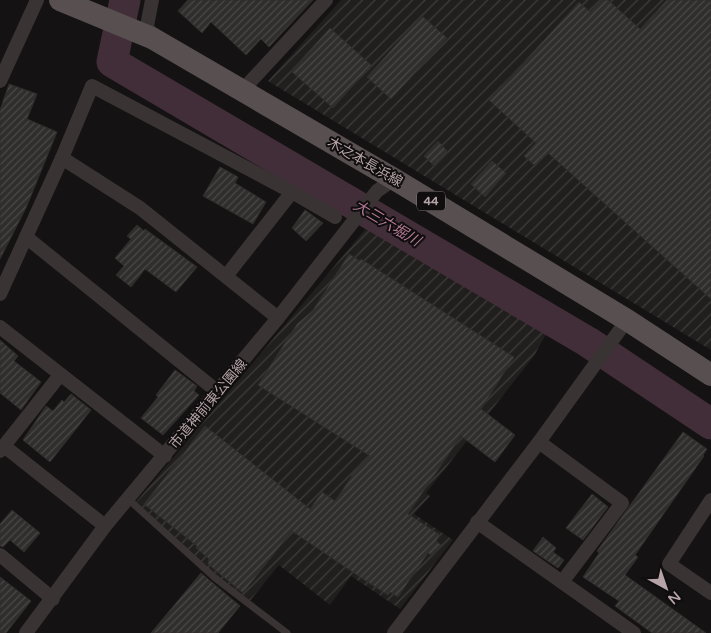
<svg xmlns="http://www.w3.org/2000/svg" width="711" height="633" viewBox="0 0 711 633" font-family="'Varela Round','Noto Sans JP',sans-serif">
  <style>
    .industrial { fill: url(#industrial-furrows) }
    .water { fill: url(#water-ripples) }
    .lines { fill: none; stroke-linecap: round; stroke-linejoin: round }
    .river { stroke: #422e38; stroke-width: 31 }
    .building { fill: url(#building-hatch); stroke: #302c2c }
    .service { stroke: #393334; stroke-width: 7 }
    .minor { stroke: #393334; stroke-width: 14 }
    .primary { stroke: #584f51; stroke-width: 22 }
    .labels { text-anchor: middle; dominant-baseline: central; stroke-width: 4; stroke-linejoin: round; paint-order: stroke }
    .shield { fill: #0f0d0d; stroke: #83767a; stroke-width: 1 }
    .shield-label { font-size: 12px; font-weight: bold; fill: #b5a3a8 }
    .street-label { font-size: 14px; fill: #b5a3a8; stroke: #0f0d0d }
    .water-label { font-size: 15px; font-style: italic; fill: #b27895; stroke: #0f0d0d }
  </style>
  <defs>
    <pattern id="industrial-furrows" width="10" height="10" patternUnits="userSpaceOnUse" patternTransform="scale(1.25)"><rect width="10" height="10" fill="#211e1e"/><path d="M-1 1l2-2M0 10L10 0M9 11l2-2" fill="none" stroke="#3f3c3c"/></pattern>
    <pattern id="water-ripples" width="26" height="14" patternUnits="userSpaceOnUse" patternTransform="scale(1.25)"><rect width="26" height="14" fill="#422e38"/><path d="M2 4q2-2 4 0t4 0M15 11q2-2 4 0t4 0" fill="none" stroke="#5b4952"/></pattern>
    <pattern id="building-hatch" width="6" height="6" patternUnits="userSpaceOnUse" patternTransform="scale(1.25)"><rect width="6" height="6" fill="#302d2d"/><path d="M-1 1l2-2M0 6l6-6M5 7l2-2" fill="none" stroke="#4c4849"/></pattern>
  </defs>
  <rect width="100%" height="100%" fill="#141212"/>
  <g class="industrial">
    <path d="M 341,0 L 711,0 L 711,350 L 268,81 Z"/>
    <path d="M 368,226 L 546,334 L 534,356 L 426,493 L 430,496 L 414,514 L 453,540 L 400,609 L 351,576 L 330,605 L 279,565 L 249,602 L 217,576 L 136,502 Z"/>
  </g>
  <path class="water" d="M 120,0 L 136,0 L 127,53 L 131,62 L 127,80 L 104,70 Z"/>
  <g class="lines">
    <path class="river" d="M 125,0 L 112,62 L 588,342 L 711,424"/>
  </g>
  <g class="building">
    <path d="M 188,0 L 313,0 L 269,47 L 261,39 L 246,55 L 211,22 L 202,33 L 178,11 Z"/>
    <path d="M 600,0 L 608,0 L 640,29 L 667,0 L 711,0 L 711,299 L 547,152 L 534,165 L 524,156 L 536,143 L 489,100 L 579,2 L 590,12 Z"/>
    <path d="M 422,16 L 447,38 L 391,99 L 367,77 Z"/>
    <path d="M 330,28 L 371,65 L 333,108 L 291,71 Z"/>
    <path d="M 9,84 L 37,94 L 27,119 L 57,132 L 26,208 L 0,259 L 0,110 Z"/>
    <path d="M 438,141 L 448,152 L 434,166 L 424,156 Z"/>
    <path d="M 492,161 L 506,173 L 485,197 L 471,184 Z"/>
    <path d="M 220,167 L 238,177 L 235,183 L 266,202 L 253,224 L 203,196 Z"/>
    <path d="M 305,210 L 323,223 L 306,241 L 292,228 Z"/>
    <path d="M 137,225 L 144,231 L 145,229 L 197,267 L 176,292 L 145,269 L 131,287 L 116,275 L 124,266 L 115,258 L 131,239 L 127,236 Z"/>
    <path d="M 349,254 L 360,261 L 361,259 L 514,357 L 481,409 L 515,435 L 495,462 L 461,436 L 408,514 L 440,535 L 436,541 L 441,545 L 433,556 L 428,553 L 398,597 L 390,592 L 388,595 L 366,581 L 292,531 L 243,593 L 208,564 L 209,559 L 196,548 L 197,546 L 144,504 L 205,426 L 310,509 L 322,492 L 335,501 L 352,476 L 350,475 L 370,456 L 258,385 L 297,324 L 313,310 Z"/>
    <path d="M 0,340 L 18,356 L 14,361 L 41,382 L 21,410 L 0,393 Z"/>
    <path d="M 175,370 L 197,386 L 194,391 L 199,395 L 163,435 L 141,418 L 158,397 L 156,395 Z"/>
    <path d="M 71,394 L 91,410 L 50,462 L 23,440 L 46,406 L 53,411 L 62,400 L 64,402 Z"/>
    <path d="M 683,432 L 707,449 L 703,455 L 704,456 L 635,555 L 638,557 L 625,575 L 706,633 L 652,633 L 615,606 L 619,601 L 583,577 L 599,553 L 597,551 Z"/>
    <path d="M 592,494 L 608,507 L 583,540 L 566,528 Z"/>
    <path d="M 12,510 L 40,533 L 24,552 L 10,540 L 3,547 L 0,546 L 0,524 Z"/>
    <path d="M 543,537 L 556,548 L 553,552 L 564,560 L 558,568 L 533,551 Z"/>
    <path d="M 201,573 L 240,606 L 218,633 L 151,633 Z"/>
    <path d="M 0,577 L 31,601 L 6,633 L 0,633 Z"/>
  </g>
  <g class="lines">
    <path class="service" d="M 128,499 L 215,578 L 287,633"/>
    <g class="minor">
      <path d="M 152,0 L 147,26 L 152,38"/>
      <path d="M 0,81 L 37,0"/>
      <path d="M 248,93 L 250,82 L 326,0"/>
      <path d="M 62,158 L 140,208 L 278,318"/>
      <path d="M 292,192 L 335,217"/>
      <path d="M 26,237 L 218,392"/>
      <path d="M 0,294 L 62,158 L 92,86 L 292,192 L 227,275"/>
      <path d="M 0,327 L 165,456"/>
      <path d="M 539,442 L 622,503 L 562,582"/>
      <path d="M 4,446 L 105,526"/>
      <path d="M 0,451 L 60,375"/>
      <path d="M 711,500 L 669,564 L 711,593"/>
      <path d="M 477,522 L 634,633"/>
      <path d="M 0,555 L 53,599"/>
      <path d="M 26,633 L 105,526 L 278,318 L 377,191 L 394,179"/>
      <path d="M 394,633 L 539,442 L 627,320"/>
    </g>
    <path class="primary" d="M 60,0 L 152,38 L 394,179 L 627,320 L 711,375"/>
  </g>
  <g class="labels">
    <rect class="shield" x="417" y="191.5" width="28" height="19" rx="4"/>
    <g class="shield-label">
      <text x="431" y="201">44</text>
    </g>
    <g class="street-label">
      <text transform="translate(365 162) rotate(30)">木之本長浜線</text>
      <text transform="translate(208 404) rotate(-50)">市道神前東公園線</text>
    </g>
    <g class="water-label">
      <text transform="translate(387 223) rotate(31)">大三六堀川</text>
    </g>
  </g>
  <g transform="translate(666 588) rotate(140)" stroke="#0f0d0d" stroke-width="4" paint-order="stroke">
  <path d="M0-4L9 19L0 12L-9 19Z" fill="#b5a3a8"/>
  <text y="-8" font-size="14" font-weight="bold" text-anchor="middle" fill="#b5a3a8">N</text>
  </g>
</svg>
